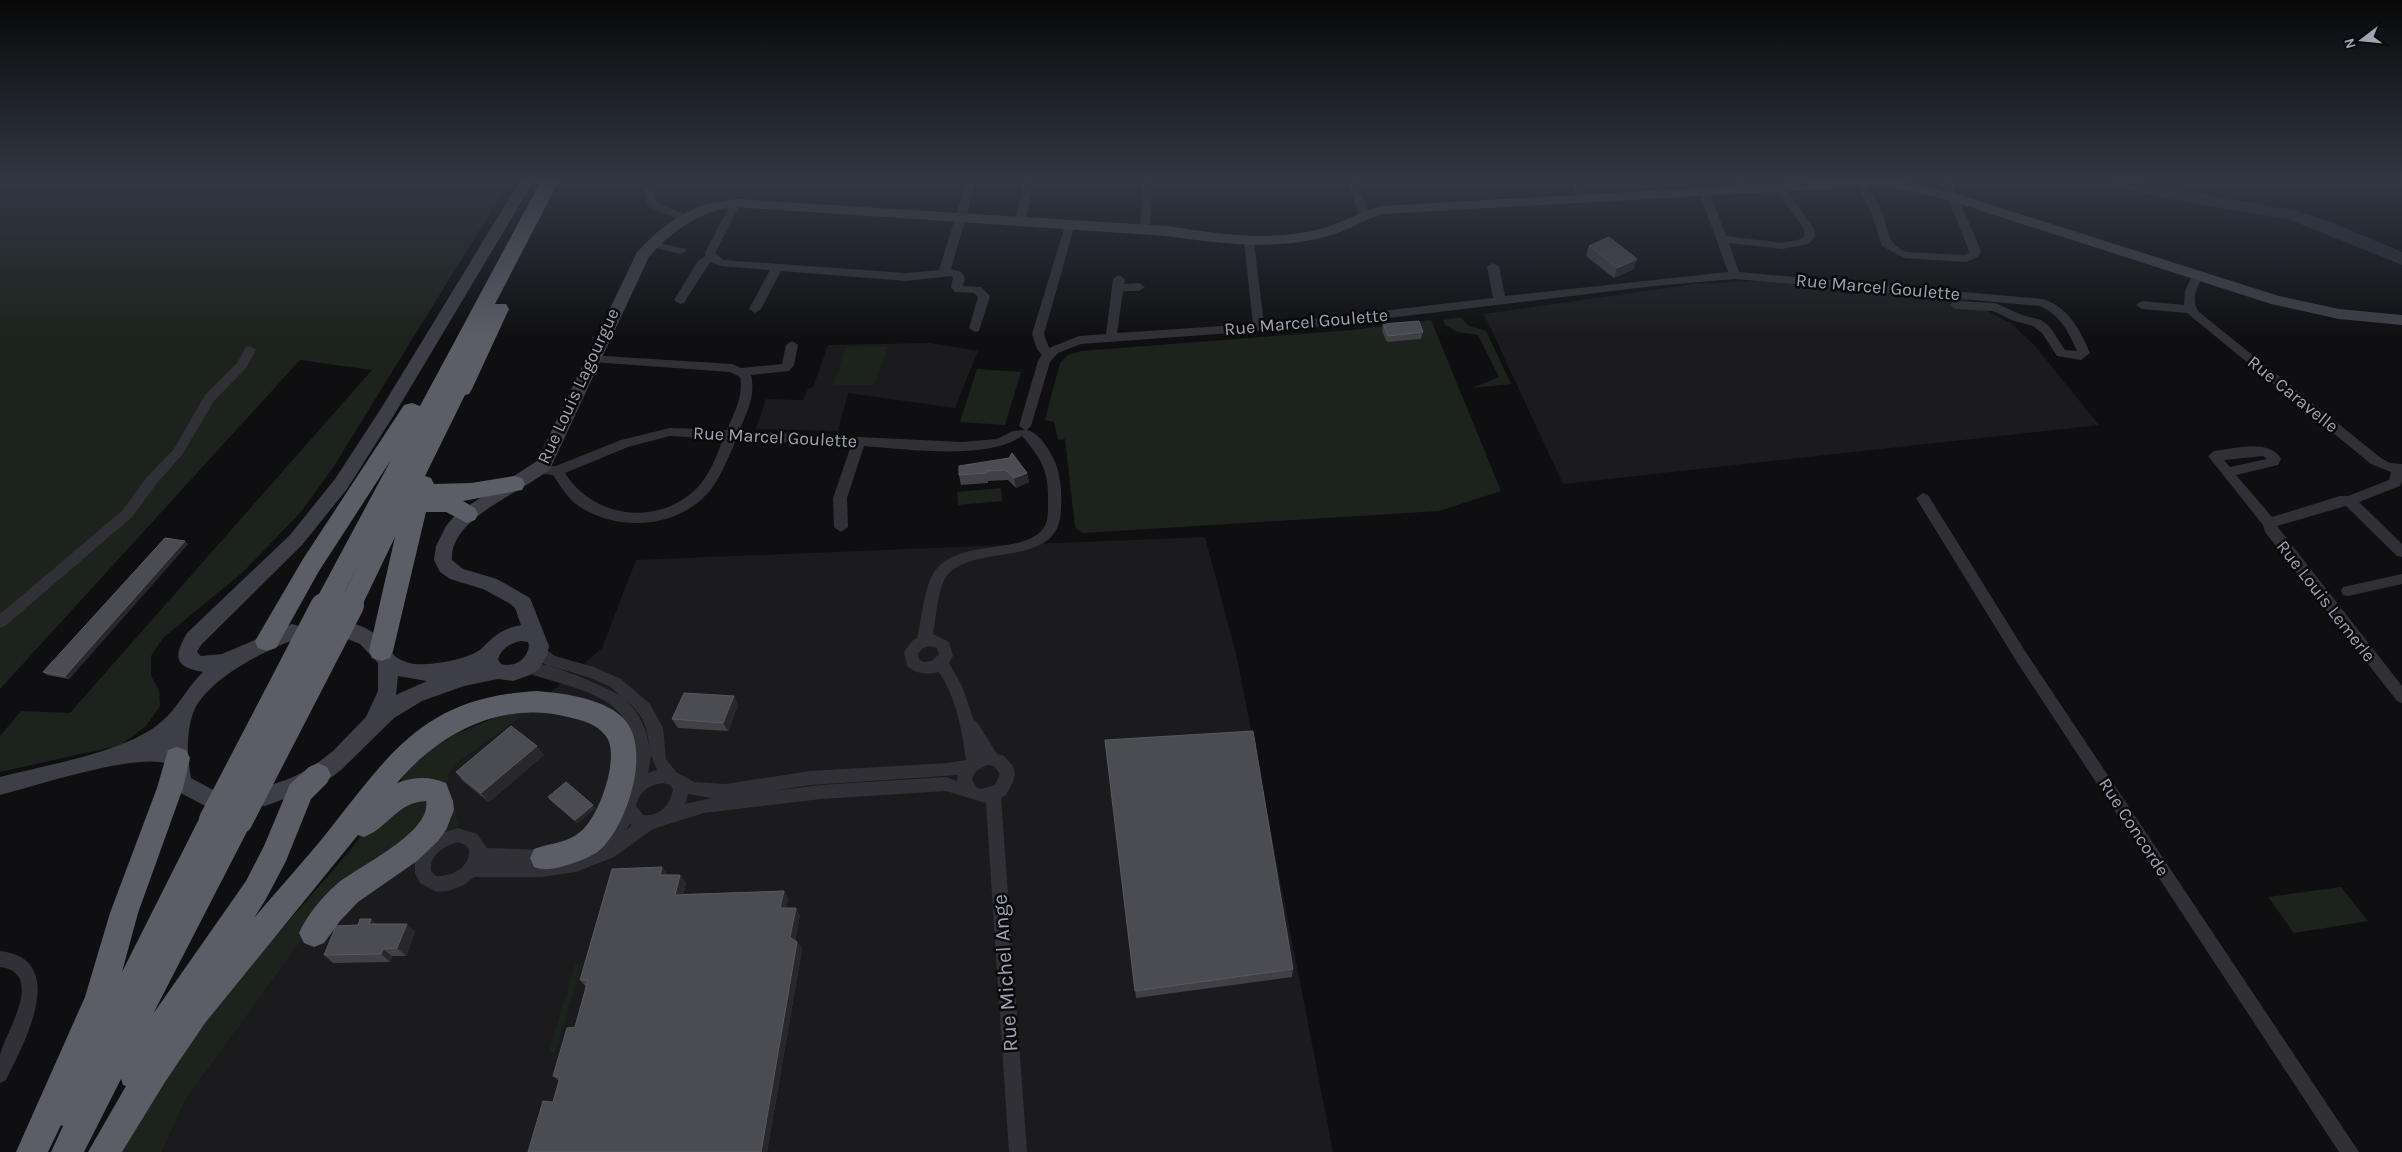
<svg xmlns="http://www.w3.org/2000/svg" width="2402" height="1152" viewBox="0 0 2402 1152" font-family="Karla,sans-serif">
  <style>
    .built { fill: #1b1b1e }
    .green { fill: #1c231d }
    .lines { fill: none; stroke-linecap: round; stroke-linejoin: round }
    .river { fill: #262c34; fill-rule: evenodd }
    .street { fill: #303036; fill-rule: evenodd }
    .secondary { fill: #3e3f46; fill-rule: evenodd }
    .highway { fill: #5c5e67; fill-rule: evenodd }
    .highway-bridge { stroke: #5c5e67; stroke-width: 28 }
    .wall { fill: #404046 }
    .shaded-wall { fill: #28282c }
    .building { fill: #4b4b52; stroke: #585961 }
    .labels { text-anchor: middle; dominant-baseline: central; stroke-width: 5; stroke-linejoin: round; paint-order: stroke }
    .street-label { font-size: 18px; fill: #a0a4b2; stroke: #0a0a0c }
    .near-street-label { font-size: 21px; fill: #a0a4b2; stroke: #0a0a0c }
  </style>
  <rect width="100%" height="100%" fill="#0f0f11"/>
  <g class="built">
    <path d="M 1756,281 L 1960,297 L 2012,324 L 2036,347 L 2099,425 L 1563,484 L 1484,314 L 1693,284 Z"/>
    <path d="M 930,343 L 978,351 L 955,408 L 848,393 L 838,431 L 756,429 L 766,399 L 803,400 L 808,389 L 813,387 L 828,345 Z"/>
    <path d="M 1205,537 L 1237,658 L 1333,1152 L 162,1152 L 185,1101 L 326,905 L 447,788 L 449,774 L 460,761 L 532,709 L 602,648 L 636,560 Z"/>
  </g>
  <g class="green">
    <path d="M 0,179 L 511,179 L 334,466 L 301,512 L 243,572 L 163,638 L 151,656 L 151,676 L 159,690 L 160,706 L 146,726 L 121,745 L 0,772 L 0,736 L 21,711 L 70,713 L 372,370 L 300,360 L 0,689 Z"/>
    <path d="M 1460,317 L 1469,326 L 1486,331 L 1511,384 L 1472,388 L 1499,377 L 1478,335 L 1458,332 L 1445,325 L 1443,320 Z"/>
    <path d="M 1431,320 L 1501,491 L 1439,511 L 1082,533 L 1075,527 L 1065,439 L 1058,440 L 1054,422 L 1045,420 L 1060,363 L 1068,355 L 1081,351 L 1352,330 Z"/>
    <path d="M 846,347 L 888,347 L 874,385 L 833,385 Z"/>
    <path d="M 977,369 L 1021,372 L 1005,425 L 960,422 Z"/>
    <path d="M 1001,488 L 1002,501 L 958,505 L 957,492 Z"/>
    <path d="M 532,709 L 460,761 L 449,774 L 447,788 L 460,825 L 326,906 L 185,1101 L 162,1152 L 122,1152 L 181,1046 L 352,848 L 414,762 L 437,745 L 458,733 L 497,717 Z"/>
    <path d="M 2341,887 L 2368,921 L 2294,933 L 2268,897 Z"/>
    <path d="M 575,965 L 582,965 L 555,1053 L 549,1052 Z"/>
  </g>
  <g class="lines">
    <path class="river" d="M 2104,179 L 2128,179 L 2157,186 L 2292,210 L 2326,220 L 2402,252 L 2402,265 L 2288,219 L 2157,197 L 2106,183 Z"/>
    <g class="street">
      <path d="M 1025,179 L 1035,179 L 1025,221 L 1020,224 L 1015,221 Z"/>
      <path d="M 1143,179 L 1153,179 L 1150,229 L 1145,232 L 1140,229 Z"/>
      <path d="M 1347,179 L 1357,179 L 1369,215 L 1368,217 L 1360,217 L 1359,215 Z"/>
      <path d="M 1569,179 L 1579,179 L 1588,198 L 1587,200 L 1579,200 Z"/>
      <path d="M 1734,179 L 1744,179 L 1748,188 L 1747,190 L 1739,190 Z"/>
      <path d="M 1940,179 L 1950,179 L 1981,251 L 1978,257 L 1966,262 L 1904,258 L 1882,246 L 1871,211 L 1854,183 L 1855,181 L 1863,181 L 1864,183 C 1870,192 1876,201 1881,210 C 1890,230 1884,241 1906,252 L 1964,255 L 1970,253 Z"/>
      <path d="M 970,183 L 975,186 L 951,269 L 961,272 L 965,278 L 963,286 L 981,287 L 990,296 L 979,331 L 975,332 L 969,328 L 978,297 L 974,293 L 955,292 L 951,287 L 953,278 L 951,276 L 906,281 L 781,271 L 761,309 L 755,313 L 749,309 L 770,270 L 721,266 L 710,262 L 684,303 L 680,304 L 674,300 L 698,261 L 706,255 L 705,253 L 732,201 L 740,201 L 741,203 L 715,253 L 723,260 L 906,273 L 939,270 L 965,186 Z"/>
      <path d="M 1779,183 L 1783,184 L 1814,229 L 1815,236 L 1809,244 L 1782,249 L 1729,243 L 1739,272 L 2042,299 C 2068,306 2080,330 2090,353 L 2081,360 L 2057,356 L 2042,333 L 2033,326 L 2014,321 L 1993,311 L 1956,309 L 1950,305 L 1956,301 L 1995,303 L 2022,315 L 2041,320 L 2050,327 L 2065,350 L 2077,351 C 2068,331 2061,316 2040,306 L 1735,279 L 1654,286 L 1313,327 L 1081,344 L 1058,353 L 1050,362 L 1031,426 L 1027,430 C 1040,433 1051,452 1056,464 C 1061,479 1062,494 1061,509 C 1060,569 981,543 949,573 C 938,583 936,619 933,634 L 949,642 L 953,656 L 949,663 L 962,686 L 974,721 L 977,722 L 997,754 L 1004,756 L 1013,766 L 1015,774 L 1013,782 L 1006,795 L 1001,798 L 1027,1152 L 1009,1152 L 986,803 L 946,791 L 821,799 L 704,813 L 653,829 L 614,857 L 576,872 L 541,877 L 474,877 L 464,885 L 448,891 L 437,892 L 420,883 L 415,873 L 415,862 L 424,845 L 434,837 L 448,831 L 458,828 L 477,834 L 487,848 L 548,850 L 554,852 L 556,857 L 554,860 L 558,860 L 596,850 L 593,844 L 622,810 C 616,798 630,789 632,778 C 648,694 581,692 521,671 L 519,667 L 521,663 C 539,657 602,685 619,695 L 611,687 L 591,678 L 546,665 L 539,661 L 533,651 L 535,647 L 540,645 L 555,656 L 594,667 L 621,679 L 650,704 L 663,728 L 666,759 L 676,772 L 694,782 L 726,784 L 810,771 L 948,763 L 966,760 C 962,729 956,698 939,672 C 926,675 917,674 907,666 L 904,652 L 913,640 L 917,638 C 922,619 924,580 939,566 C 966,540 1023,553 1042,530 C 1049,522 1048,511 1048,501 C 1049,471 1041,458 1022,436 C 987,461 906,449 864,446 L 847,498 L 848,527 L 841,532 L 834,527 L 833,498 L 851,446 L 736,440 C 728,458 720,480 707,494 C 676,528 619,532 580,507 C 568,499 561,487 553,475 L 533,473 L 532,470 L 533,467 L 556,466 L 621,440 L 670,428 L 727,430 C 734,413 744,396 740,377 L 730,372 L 592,362 L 588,361 L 586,358 L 588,355 L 732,364 L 741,368 L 782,364 L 786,345 L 792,341 L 798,345 L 794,365 L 789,371 L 751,375 C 756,396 747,412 739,431 L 962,442 L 997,439 L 1013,431 L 1025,430 L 1019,426 L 1038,361 L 1042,355 L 1037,349 L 1032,334 L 1066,222 L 1074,222 L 1075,224 L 1044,334 L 1049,348 L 1079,336 L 1106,334 L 1113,279 L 1119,275 L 1125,279 L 1124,284 L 1139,283 L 1145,287 L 1139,291 L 1123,291 L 1117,333 L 1253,324 L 1244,242 L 1249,239 L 1254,242 L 1264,323 L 1313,319 L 1493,298 L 1487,266 L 1493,263 L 1499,266 L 1505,296 L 1728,272 L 1699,191 L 1704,188 L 1709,191 L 1726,236 L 1782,243 L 1801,239 L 1805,236 L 1804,229 L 1774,186 ZM 670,436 L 723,439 C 717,455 710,474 698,487 C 659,527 594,519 565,473 L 628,447 ZM 929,646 L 937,648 L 939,654 L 932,661 L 923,662 L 919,659 L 918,654 L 923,648 ZM 626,700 C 645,717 647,726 650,751 C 647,730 641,715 626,700 ZM 651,755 L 657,770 L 648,773 ZM 987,765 L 994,766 L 1000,774 L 995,785 L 982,789 L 976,787 L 972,779 L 976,771 ZM 958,775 L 957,781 L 946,777 L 821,785 L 773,791 L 810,785 ZM 663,783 L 670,785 L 673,789 C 671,804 660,817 643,815 L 636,806 C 639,791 649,785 663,783 ZM 688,794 L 712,798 L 685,804 ZM 630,824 L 632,825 L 625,831 ZM 458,842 L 465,845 L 469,849 C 471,867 452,877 436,876 L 431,871 C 429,855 444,846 458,842 Z"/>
      <path d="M 651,184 L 656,187 L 654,195 L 658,203 L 691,217 L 691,221 L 683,221 L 649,207 L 644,195 L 646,187 Z"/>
      <path d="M 651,241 L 685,249 L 686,251 L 681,254 L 647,246 L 646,244 Z"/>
      <path d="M 2197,272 L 2203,276 C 2197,288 2190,300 2199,312 L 2381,458 L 2390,463 L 2402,464 L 2402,481 L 2400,486 L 2359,502 L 2402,544 L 2402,557 L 2397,556 L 2346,506 L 2277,526 L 2402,686 L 2402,703 L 2397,701 L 2265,532 L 2263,525 L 2208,456 L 2214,451 C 2234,449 2269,438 2281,459 L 2278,465 L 2236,475 L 2272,517 L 2340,496 L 2348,496 L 2389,480 L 2391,472 L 2371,464 L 2187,313 L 2142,309 L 2136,305 L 2142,301 L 2184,305 L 2185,291 L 2193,273 ZM 2263,456 L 2267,459 L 2230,467 L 2224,460 Z"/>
      <path d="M 250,346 L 256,350 L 246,368 L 214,401 L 182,455 L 157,483 L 132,517 L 5,626 L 0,628 L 0,614 L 122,511 L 147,477 L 174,449 L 205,395 L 237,363 L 246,347 Z"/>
      <path d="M 1923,493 L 1928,495 L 2025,651 L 2359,1152 L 2339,1152 L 2015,659 L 1916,498 Z"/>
      <path d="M 2402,574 L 2402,584 L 2348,596 L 2343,595 L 2341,591 L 2343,587 L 2348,586 Z"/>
      <path d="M 0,951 C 71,959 23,1045 6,1080 L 0,1083 C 0,1074 0,1064 0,1055 C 4,1035 47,973 0,967 Z"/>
    </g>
    <g class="secondary">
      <path d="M 521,179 L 535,179 L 394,415 L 347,489 L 302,545 L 201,645 L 197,652 L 201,656 L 222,654 L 292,624 L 299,626 L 302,632 L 299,638 C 267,649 206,679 193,713 C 186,734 187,756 191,778 L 215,791 L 218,798 L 215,805 L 207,807 L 175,790 L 168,764 C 138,752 35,786 0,795 L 0,777 C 46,765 127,752 161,722 C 178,708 187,687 203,672 C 173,667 174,656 187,633 L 290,535 L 335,479 L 382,407 Z"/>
      <path d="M 1859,179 L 1895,180 L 1957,194 L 2279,296 L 2339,309 L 2402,315 L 2402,325 L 2339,319 L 2271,304 L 1948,200 L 1895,188 L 1859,187 L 1382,214 C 1365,219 1349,230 1332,235 C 1277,251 1223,244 1167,236 L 736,207 C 701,210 672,231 649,257 L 550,469 C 523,492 449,518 452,560 L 463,569 L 497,579 L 530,598 L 549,646 L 547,655 L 539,669 L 530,675 L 513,681 L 498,679 L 464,686 L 422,701 L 394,718 L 341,770 L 325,782 L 306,791 L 265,806 L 257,804 L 254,797 L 257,790 L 291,778 L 311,768 L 333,751 L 366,717 L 378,691 L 378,663 L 360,644 L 340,636 L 337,630 L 340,624 C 356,619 376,633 387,644 C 390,648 392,654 396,657 C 400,660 408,663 414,664 C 429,666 473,659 483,647 C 496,634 502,629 521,625 L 515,608 L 509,603 L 483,589 L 450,579 L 440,572 L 434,560 L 436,546 L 446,526 L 457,513 L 537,461 L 637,252 L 656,233 L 679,216 L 705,204 L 736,199 L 1167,226 C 1219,234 1269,242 1321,229 C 1342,223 1361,211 1382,206 ZM 521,641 L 528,642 L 529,646 C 527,659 515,668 501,664 L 498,660 C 501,648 511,643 521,641 ZM 398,676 L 427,681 L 396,695 Z"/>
    </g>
    <g class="highway">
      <path d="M 542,179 L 560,179 L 495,304 L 506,304 L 509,309 L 472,389 L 469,394 L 465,395 L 425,476 L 431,478 L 434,484 L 471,483 L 514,476 L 522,478 L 525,484 L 522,490 L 463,501 L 475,508 L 478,514 L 475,520 L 467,523 L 446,512 L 426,512 L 393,651 L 390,658 L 381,661 L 372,658 L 369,651 L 395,537 L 359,612 L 350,615 L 341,612 L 338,605 L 360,562 L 333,614 L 324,617 L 315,614 L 312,607 L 391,460 L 319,571 L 276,648 L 267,651 L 258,648 L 255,641 L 303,559 L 404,405 L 412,403 L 420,406 Z"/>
      <path d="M 537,691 C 562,693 601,698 621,716 C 653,744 629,819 604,846 C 595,856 580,861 567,865 C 555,869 546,871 534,867 L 530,858 L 534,849 C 550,843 567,843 580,832 C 599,818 622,754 605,735 C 597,724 581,720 568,717 C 502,700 439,733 397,783 C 415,777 428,776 446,783 L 453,801 L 454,810 L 446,830 L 438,841 L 417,861 L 358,902 L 340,921 L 324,943 L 314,947 L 304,943 L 299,933 C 308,914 321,898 337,884 C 358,866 432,833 426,801 C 397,802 388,828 364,837 L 358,835 L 205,1023 L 165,1082 L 122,1152 L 88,1152 L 126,1086 L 123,1085 L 121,1079 L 84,1152 L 51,1152 L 63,1126 L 61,1125 L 48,1152 L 16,1152 L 85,997 L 110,913 L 157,788 L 168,750 L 177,747 L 186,750 L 190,758 L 183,788 L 138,913 L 122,972 L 203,811 L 213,808 L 223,811 L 226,818 L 229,811 L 239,808 L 249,811 L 253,820 L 153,1014 L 246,881 L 264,846 L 290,784 L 309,767 L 318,763 L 327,767 L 331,775 L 327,783 L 311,799 L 286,861 L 266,899 L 254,918 C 280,887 308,857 333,825 C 394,747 429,697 537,691 Z"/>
    </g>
    <g class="highway-bridge">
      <path d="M 213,820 L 324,607"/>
      <path d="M 239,820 L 350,605"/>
    </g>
  </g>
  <g class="wall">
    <path d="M 1589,246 L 1634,269 L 1614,278 L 1586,256 Z"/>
    <path d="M 1383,324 L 1423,332 L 1421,339 L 1387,342 L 1382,331 Z"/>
    <path d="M 1009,458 L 1027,473 L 1029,482 L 1016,488 L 1008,480 L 988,481 L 988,483 L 961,485 L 959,475 Z"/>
    <path d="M 188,544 L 69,679 L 47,675 L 43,672 Z"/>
    <path d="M 738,705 L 728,731 L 678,728 L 672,719 Z"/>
    <path d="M 1105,740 L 1293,969 L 1292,977 L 1136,998 Z"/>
    <path d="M 544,755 L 489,802 L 463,781 L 456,772 Z"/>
    <path d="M 548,797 L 593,805 L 595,808 L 577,823 L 550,800 Z"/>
    <path d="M 662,867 L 668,875 L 680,875 L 686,883 L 683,894 L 784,891 L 788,899 L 786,908 L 800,915 L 795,940 L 797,942 L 802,949 L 767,1152 L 528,1152 L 553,1102 L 559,1081 L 553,1076 L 575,1027 L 586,987 L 580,980 Z"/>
    <path d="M 371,919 L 377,924 L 415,931 L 406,956 L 392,956 L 390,962 L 333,963 L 324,955 L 358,925 Z"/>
  </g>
  <g class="shaded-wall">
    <path d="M 1637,259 L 1634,269 L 1614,278 L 1617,268 Z"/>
    <path d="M 1027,473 L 1029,482 L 1016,488 L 1014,478 Z"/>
    <path d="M 185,541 L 188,544 L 69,679 L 65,676 Z"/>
    <path d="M 734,696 L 738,705 L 728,731 L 723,723 Z"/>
    <path d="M 537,746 L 544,755 L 489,802 L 481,793 Z"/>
    <path d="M 593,805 L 595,808 L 577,823 L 575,820 Z"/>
    <path d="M 662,867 L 668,875 L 666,883 L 660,875 Z"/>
    <path d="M 680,875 L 686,883 L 681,902 L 675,895 Z"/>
    <path d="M 784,891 L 788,899 L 785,916 L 780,908 Z"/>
    <path d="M 796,908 L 800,915 L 795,944 L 790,937 Z"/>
    <path d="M 371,919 L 380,926 L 369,924 Z"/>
    <path d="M 407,924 L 415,931 L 406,956 L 397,948 Z"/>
    <path d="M 797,942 L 802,949 L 767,1152 L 761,1152 Z"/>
    <path d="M 383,949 L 392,956 L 390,962 L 381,954 Z"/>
  </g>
  <g class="building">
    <path d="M 1609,237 L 1637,259 L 1617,268 L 1589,246 Z"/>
    <path d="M 1419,321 L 1423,332 L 1388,336 L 1383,324 Z"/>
    <path d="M 1012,453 L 1027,473 L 1014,478 L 1006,470 L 987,471 L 987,473 L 959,475 L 959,466 L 1009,458 Z"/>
    <path d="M 165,538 L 185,541 L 65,676 L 43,672 Z"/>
    <path d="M 684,693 L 734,696 L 723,723 L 672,719 Z"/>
    <path d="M 511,726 L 537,746 L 481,793 L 456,772 Z"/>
    <path d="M 1253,731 L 1293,969 L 1135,991 L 1105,740 Z"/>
    <path d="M 566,782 L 593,805 L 575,820 L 548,797 Z"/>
    <path d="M 662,867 L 660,875 L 680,875 L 675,895 L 784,891 L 780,908 L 796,908 L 790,937 L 797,942 L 761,1152 L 528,1152 L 543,1101 L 553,1102 L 560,1077 L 553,1076 L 567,1028 L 575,1027 L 588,980 L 580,980 L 612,869 Z"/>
    <path d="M 360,919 L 371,919 L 369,924 L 407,924 L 397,948 L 383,949 L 381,954 L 324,955 L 336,926 L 358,925 Z"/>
  </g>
  <linearGradient id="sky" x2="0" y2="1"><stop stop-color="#080809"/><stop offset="0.53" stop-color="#313743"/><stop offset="1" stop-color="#313743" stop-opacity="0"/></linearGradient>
  <rect width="2402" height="340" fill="url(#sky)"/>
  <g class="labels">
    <g class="street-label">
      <text transform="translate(1878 287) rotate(5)">Rue Marcel Goulette</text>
      <text transform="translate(1306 322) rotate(-5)">Rue Marcel Goulette</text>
      <text transform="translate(578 386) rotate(-65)">Rue Louis Lagourgue</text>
      <text transform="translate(2293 394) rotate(39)">Rue Caravelle</text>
      <text transform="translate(775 437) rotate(3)">Rue Marcel Goulette</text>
      <text transform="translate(2326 601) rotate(52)">Rue Louis Lemerle</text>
      <text transform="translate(2134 827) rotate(57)">Rue Concorde</text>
    </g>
    <g class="near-street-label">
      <text transform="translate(1005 973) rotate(-94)">Rue Michel Ange</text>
    </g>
  </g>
  <g transform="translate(2362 40) rotate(254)" stroke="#0a0a0c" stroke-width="4" paint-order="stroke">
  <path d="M0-4L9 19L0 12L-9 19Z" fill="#a0a4b2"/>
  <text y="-8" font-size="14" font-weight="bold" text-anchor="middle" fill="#a0a4b2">N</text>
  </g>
</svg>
